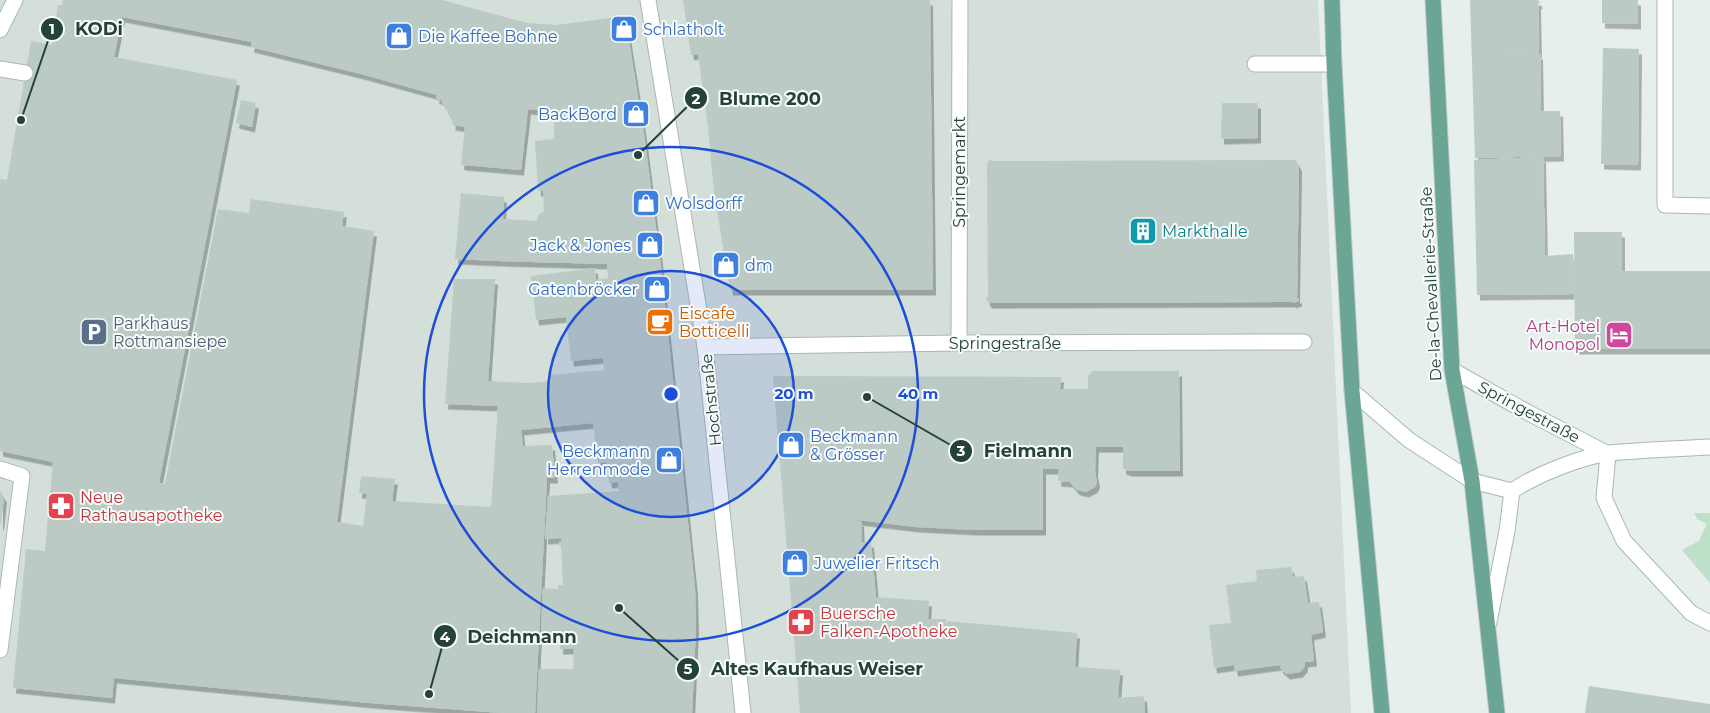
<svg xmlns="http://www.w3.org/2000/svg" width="1710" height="713" viewBox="0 0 1710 713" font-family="Montserrat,sans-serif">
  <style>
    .built { fill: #d4dfda }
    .green { fill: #bfe0c8 }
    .building { fill: #bbcac4; fill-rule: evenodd; filter: url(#shadow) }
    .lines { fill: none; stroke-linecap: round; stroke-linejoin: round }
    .minor-casing { stroke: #a8b8b2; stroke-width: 17 }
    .major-casing { stroke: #c2cac8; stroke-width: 17 }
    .minor { stroke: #fff; stroke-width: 15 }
    .major { stroke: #6aa596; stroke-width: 15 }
    .ring { fill: none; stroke: #1d4ed8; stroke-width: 2.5 }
    .labels { text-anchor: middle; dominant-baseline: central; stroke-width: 4; stroke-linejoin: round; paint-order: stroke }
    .shop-label { font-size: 16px; fill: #366cbe; stroke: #f7fbf9; text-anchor: start }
    .street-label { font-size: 16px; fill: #24423a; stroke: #f7fbf9 }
    .culture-label { font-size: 16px; fill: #0d838f; stroke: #f7fbf9; text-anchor: start }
    .food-label { font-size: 16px; fill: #c56008; stroke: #f7fbf9; text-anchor: start }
    .service-label { font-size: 16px; fill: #4e5e75; stroke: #f7fbf9; text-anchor: start }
    .hotel-label { font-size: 16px; fill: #b23c85; stroke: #f7fbf9; text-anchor: end }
    .health-label { font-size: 16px; fill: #be3a42; stroke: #f7fbf9; text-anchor: start }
    .centre { fill: #1d4ed8; stroke: #f7fbf9; stroke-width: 2.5 }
    .ring-label { font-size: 15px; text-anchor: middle; font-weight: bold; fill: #1d4ed8; stroke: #f7fbf9; stroke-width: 4; stroke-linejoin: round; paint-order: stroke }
    .leader { fill: none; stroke: #24423a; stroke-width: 2 }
    .callout-dot { fill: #24423a; stroke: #f7fbf9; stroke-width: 2 }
    .mark-label { font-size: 15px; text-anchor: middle; font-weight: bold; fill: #fff }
    .callout-label { font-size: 18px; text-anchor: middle; font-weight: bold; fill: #24423a; stroke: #f7fbf9; stroke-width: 4; stroke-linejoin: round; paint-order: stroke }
  </style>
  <defs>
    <filter id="shadow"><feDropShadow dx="3" dy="5.5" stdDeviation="0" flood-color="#0004"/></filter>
  </defs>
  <rect width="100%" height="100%" fill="#e6efeb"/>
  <path class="built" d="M 0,0 L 1318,0 L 1351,713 L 0,713 Z"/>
  <path class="green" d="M 1694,513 L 1710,513 L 1710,583 L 1682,550 L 1699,541 L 1707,524 L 1697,519 Z"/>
  <g class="building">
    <path d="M 63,0 L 442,0 L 527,23 L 556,25 L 625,16 L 644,134 L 661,267 L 695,589 L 696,627 L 692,713 L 537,713 L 539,669 L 573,669 L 574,649 L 560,649 L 561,634 L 541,632 L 543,588 L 558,589 L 558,585 L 563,585 L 561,546 L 559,546 L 559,541 L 562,541 L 561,538 L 545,539 L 548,496 L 619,491 L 618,482 L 609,483 L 606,462 L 598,463 L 593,423 L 521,430 L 523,446 L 552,445 L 555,478 L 537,478 L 547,478 L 535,713 L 502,713 L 370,703 L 114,678 L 112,698 L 13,688 L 26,549 L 45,551 L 53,462 L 0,451 L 0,179 L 7,180 L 31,41 L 52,45 L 58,5 L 62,5 ZM 122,17 L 252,42 L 251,47 L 361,74 L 437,95 L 436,98 L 441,100 L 453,122 L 452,125 L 465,127 L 461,164 L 463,165 L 521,170 L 528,109 L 554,112 L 554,139 L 535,141 L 538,191 L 543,191 L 544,212 L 540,213 L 536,221 L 503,219 L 504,197 L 461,193 L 455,259 L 499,261 L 607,264 L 608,278 L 596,280 L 595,268 L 531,276 L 536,320 L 566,317 L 571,361 L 603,358 L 604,370 L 550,375 L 551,381 L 526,383 L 488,381 L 495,279 L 454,279 L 445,404 L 498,406 L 491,507 L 392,501 L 395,479 L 361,476 L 359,493 L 367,494 L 363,526 L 337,522 L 374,231 L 342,226 L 344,212 L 251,199 L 249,213 L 218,209 L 165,484 L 159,483 L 237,80 L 114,57 Z"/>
    <path d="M 683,0 L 930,0 L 933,290 L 730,290 L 714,192 L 708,127 L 698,54 L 691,55 Z"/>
    <path d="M 1470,0 L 1538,0 L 1540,3 L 1538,4 L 1539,53 L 1497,53 L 1540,54 L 1541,111 L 1560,111 L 1561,156 L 1475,158 Z"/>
    <path d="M 1602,0 L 1638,0 L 1638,24 L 1602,23 Z"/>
    <path d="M 1603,48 L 1639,49 L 1638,165 L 1601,164 Z"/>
    <path d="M 241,100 L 256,103 L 252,127 L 236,123 Z"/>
    <path d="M 1222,103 L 1258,103 L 1258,138 L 1221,139 Z"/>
    <path d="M 1543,157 L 1545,256 L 1573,254 L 1574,294 L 1477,295 L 1474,160 Z"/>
    <path d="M 992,160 L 992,161 L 1296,160 L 1299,166 L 1297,298 L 1299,298 L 1299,301 L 1293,303 L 1293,302 L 989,303 L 986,299 L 988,296 L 987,166 L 988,161 Z"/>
    <path d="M 1574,232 L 1622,232 L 1622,271 L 1710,271 L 1710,349 L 1575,349 Z"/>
    <path d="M 1092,371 L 1179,371 L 1180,471 L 1129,471 L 1123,469 L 1123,447 L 1096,447 L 1095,472 L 1097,482 L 1095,487 L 1086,492 L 1077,490 L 1070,482 L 1058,481 L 1059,469 L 1043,469 L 1043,530 L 975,530 L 916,527 L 858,520 L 852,520 L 861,521 L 862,542 L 871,542 L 876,597 L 929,601 L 928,619 L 946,619 L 947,667 L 947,621 L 1077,633 L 1075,667 L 1120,670 L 1118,698 L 1144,696 L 1145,713 L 800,713 L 773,376 L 1061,377 L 1060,389 L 1088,389 L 1088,376 Z"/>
    <path d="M 0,491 L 4,497 L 1,525 L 0,524 Z"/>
    <path d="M 1291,567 L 1293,577 L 1304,576 L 1308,603 L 1319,602 L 1323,632 L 1311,635 L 1314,661 L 1305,662 L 1305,666 L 1300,672 L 1287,674 L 1280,668 L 1280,665 L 1235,671 L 1234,665 L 1214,668 L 1209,625 L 1231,623 L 1226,585 L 1257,581 L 1256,570 Z"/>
    <path d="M 1589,686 L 1710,704 L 1710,713 L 1585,713 Z"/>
  </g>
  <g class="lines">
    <g class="minor-casing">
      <g id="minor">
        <path d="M 648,0 L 705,347 L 743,713"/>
        <path d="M 1665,0 L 1665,205 L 1710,206"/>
        <path d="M 0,30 L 15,0"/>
        <path d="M 1255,64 L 1334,64"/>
        <path d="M 0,69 L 25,73"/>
        <path d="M 959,343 L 960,0"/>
        <path d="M 705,347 L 959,343 L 1304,342"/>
        <path d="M 1452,370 L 1527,412 L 1608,454"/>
        <path d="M 1352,391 L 1409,440 L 1472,481 L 1512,491 C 1536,475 1580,457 1609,453 C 1642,450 1677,449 1710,447"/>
        <path d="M 1608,454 L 1604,498 L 1624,541 L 1691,613 L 1710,623"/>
        <path d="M 0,469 L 22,476 L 0,650"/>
        <path d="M 1489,622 L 1507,531 L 1512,491"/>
      </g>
    </g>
    <g class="major-casing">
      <g id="major">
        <path d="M 1332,0 L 1334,64 L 1352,391 L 1382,713"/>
        <path d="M 1433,0 L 1452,370 L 1472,481 L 1497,713"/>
      </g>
    </g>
    <use href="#minor" class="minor"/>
    <use href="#major" class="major"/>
  </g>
  <circle cx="671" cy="394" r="123" fill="#1d4ed8" fill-opacity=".12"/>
  <g class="ring">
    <circle cx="671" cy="394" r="123"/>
    <circle cx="671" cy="394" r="247"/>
  </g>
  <defs>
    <g id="shop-square" transform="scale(1.4375)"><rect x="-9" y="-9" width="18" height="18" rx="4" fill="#3f7fe0" stroke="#f7fbf9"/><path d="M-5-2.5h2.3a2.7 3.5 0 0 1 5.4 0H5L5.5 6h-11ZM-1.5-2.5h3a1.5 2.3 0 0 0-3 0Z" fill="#fff"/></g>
    <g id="building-square" transform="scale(1.4375)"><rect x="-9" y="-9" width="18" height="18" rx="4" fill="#0f9aa8" stroke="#f7fbf9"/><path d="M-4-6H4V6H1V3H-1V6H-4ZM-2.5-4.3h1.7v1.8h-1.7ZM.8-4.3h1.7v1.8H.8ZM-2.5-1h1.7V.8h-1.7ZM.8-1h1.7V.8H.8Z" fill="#fff"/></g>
    <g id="cafe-square" transform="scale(1.4375)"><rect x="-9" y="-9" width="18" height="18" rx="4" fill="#e8710a" stroke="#f7fbf9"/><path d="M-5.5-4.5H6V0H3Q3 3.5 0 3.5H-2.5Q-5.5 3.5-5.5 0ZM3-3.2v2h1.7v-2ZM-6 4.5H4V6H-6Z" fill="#fff"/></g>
    <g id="parking-square" transform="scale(1.4375)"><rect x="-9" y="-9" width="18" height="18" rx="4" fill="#5c6f8a" stroke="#f7fbf9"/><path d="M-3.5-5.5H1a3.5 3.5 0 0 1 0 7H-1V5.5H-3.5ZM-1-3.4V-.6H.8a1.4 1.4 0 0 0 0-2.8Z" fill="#fff"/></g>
    <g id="hotel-square" transform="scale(1.4375)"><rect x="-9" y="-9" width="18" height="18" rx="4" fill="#d1479c" stroke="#f7fbf9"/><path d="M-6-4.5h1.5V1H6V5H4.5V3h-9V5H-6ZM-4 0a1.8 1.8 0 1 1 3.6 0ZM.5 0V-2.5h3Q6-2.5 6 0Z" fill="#fff"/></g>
    <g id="pharmacy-square" transform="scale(1.4375)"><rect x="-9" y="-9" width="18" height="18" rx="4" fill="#e0444e" stroke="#f7fbf9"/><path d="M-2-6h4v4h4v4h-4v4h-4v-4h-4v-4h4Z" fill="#fff"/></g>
  </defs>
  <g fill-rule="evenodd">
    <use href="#shop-square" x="624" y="29"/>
    <use href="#shop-square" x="399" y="36"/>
    <use href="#shop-square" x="636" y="114"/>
    <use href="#shop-square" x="646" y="203"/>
    <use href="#building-square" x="1143" y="231"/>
    <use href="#shop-square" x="650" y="245"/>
    <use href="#shop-square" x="726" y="265"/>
    <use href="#shop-square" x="657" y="289"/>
    <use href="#cafe-square" x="660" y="322"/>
    <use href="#parking-square" x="94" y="332"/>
    <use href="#hotel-square" x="1619" y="335"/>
    <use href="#shop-square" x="791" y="445"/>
    <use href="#shop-square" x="669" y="460"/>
    <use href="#pharmacy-square" x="61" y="506"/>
    <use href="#shop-square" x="795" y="563"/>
    <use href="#pharmacy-square" x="801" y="622"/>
  </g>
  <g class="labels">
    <g class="shop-label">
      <text x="643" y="29">Schlatholt</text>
      <text x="418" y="36">Die Kaffee Bohne</text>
      <text x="617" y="114" text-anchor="end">BackBord</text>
      <text x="665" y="203">Wolsdorff</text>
      <text x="631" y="245" text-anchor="end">Jack &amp; Jones</text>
      <text x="745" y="265">dm</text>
      <text x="638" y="289" text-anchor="end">Gatenbröcker</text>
      <text x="810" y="436">Beckmann<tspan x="810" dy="18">&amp; Grösser</tspan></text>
      <text x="650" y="451" text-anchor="end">Beckmann<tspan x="650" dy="18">Herrenmode</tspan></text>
      <text x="814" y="563">Juwelier Fritsch</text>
    </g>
    <g class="street-label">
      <text transform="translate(959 172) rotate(-90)">Springemarkt</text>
      <text transform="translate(1431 284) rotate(-93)">De-la-Chevallerie-Straße</text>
      <text x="1005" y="343">Springestraße</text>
      <text transform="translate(711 400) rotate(-96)">Hochstraße</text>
      <text transform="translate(1529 412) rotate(28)">Springestraße</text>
    </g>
    <g class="culture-label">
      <text x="1162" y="231">Markthalle</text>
    </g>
    <g class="food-label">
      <text x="679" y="313">Eiscafe<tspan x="679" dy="18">Botticelli</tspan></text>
    </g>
    <g class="service-label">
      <text x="113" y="323">Parkhaus<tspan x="113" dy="18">Rottmansiepe</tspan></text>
    </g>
    <g class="hotel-label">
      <text x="1600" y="326">Art-Hotel<tspan x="1600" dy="18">Monopol</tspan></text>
    </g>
    <g class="health-label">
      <text x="80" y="497">Neue<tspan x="80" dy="18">Rathausapotheke</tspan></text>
      <text x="820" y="613">Buersche<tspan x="820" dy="18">Falken-Apotheke</tspan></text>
    </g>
  </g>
  <circle cx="671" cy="394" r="8" class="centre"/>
  <g class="ring-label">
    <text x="794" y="399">20 m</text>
    <text x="918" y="399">40 m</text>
  </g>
  <path class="leader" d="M21 120L52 29M638 155L696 98M867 397L961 451M429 694L445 636M619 608L688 669"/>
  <g class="callout-dot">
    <circle cx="21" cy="120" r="5"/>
    <circle cx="638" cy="155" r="5"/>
    <circle cx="867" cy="397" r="5"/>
    <circle cx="429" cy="694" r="5"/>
    <circle cx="619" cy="608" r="5"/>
    <circle cx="52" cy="29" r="12"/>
    <circle cx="696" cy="98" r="12"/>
    <circle cx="961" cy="451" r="12"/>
    <circle cx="445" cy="636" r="12"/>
    <circle cx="688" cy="669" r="12"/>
  </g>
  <g class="mark-label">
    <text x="52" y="34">1</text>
    <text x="696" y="104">2</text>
    <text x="961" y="456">3</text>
    <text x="445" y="642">4</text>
    <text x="688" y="674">5</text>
  </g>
  <g class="callout-label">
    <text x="99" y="35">KODi</text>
    <text x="770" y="105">Blume 200</text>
    <text x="1028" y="457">Fielmann</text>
    <text x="522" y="643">Deichmann</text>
    <text x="817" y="675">Altes Kaufhaus Weiser</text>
  </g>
</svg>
